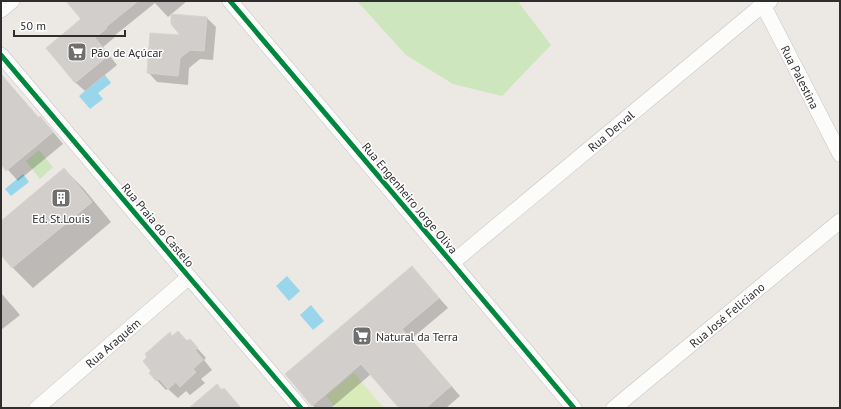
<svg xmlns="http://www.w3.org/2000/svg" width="841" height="409" viewBox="0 0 841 409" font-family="'PT Sans',sans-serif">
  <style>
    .green { fill: #cee6be }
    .pitch { fill: #d9eabb }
    .water { fill: #99d6ec }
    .shadow { fill: #0003 }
    .building { fill: #d1cecb; stroke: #d7d4d0 }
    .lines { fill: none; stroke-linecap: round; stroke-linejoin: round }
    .minor-casing { stroke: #c5c4c5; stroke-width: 16 }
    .minor { stroke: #fcfcfb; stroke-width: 15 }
    .cycleway-casing { stroke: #fff; stroke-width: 8 }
    .cycleway { stroke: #00873e; stroke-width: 5 }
    .labels { text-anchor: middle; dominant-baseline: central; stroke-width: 3; stroke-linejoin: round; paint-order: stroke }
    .poi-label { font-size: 12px; fill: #2e2e2e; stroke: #fff; text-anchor: start }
    .street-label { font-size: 12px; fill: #2e2e2e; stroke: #fff }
  </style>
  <rect width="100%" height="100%" fill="#ece8e4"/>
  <g class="green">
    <path d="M 357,1 L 521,1 L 519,3 L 551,45 L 502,96 L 453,84 L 406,55 Z"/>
    <path d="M 39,150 L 53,167 L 40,179 L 26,161 Z"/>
  </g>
  <path class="pitch" d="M 354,373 L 384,408 L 336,408 L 326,396 Z"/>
  <g class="water">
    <path d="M 105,75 L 111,83 L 98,93 L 103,99 L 90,109 L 79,96 Z"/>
    <path d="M 23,174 L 29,182 L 11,196 L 5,189 Z"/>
    <path d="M 287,276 L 300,291 L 289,301 L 276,286 Z"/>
    <path d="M 311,305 L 324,321 L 313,330 L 300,315 Z"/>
  </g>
  <g class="shadow">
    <path d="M 67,1 L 187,1 L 168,17 L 155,3 L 114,36 L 115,37 L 103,47 L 117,65 L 85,91 L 76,83 L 47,48 L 82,19 Z"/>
    <path d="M 207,18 L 216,27 L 213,60 L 200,59 L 189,68 L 188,85 L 157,82 L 148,72 L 182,36 Z"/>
    <path d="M 1,74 L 39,118 L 40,118 L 50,128 L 63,144 L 18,181 L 1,162 Z"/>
    <path d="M 64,169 L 84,189 L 111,222 L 33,288 L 13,268 L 1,253 L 1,222 Z"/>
    <path d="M 412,267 L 421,277 L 448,308 L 411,339 L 460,396 L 446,408 L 400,408 L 371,374 L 331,408 L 315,408 L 287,374 Z"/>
    <path d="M 1,293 L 20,315 L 1,330 Z"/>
    <path d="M 173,337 L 188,342 L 190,340 L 206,358 L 204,360 L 212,370 L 201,379 L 205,383 L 190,395 L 186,391 L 178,398 L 168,389 L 166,390 L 150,373 Z"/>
  </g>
  <g class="building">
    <path d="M 66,1 L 138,1 L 106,27 L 107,28 L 95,38 L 109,55 L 75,83 L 46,48 L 81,19 Z"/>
    <path d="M 171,14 L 207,17 L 204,51 L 190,50 L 180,58 L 178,76 L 147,73 L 150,33 L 180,35 L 171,24 Z"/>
    <path d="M 1,74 L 38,118 L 40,116 L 53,132 L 6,171 L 1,164 Z"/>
    <path d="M 64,168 L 92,202 L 12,268 L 1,255 L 1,221 Z"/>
    <path d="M 412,266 L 439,298 L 402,329 L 451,386 L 426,408 L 399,408 L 361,364 L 312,406 L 285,374 Z"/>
    <path d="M 178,331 L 187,341 L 190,339 L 198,348 L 195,350 L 203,360 L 193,369 L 196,372 L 180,387 L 176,382 L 168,389 L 159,379 L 156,381 L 149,373 L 151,371 L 143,361 L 147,357 L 145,354 L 170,332 L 172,336 Z"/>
    <path d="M 217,384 L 222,390 L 224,388 L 241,408 L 189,408 Z"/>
  </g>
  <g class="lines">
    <g class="minor-casing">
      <g id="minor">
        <path d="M 230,1 L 452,263 L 574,408"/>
        <path d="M 761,1 L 840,154"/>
        <path d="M 1,10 L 12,1"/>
        <path d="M 1,55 L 189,277 L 301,408"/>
        <path d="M 452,263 L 754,12 L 762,5 L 770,1"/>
        <path d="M 37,408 L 189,277"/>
        <path d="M 614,408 L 840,221"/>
      </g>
    </g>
    <use href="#minor" class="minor"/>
    <g class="cycleway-casing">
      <g id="cycleway">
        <path d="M 230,1 L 452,263 L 574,408"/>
        <path d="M 1,55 L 189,277 L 301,408"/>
      </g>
    </g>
    <use href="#cycleway" class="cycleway"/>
  </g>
  <defs>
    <g id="supermarket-square" transform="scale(1)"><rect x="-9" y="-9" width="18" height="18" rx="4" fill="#706f6e" stroke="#fff"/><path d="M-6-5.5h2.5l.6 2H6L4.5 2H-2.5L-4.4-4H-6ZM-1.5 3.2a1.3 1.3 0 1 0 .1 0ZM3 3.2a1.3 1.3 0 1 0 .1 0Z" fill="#fff"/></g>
    <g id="building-square" transform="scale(1)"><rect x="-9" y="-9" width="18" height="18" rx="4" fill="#706f6e" stroke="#fff"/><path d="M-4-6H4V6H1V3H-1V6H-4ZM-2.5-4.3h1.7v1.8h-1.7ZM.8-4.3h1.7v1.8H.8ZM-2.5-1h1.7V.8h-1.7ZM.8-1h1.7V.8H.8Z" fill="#fff"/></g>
  </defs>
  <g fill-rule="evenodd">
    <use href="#supermarket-square" x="77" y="52"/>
    <use href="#building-square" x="61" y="198"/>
    <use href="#supermarket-square" x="362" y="336"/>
  </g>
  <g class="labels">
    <g class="poi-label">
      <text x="91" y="52">Pão de Açúcar</text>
      <text x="61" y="218" text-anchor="middle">Ed. St.Louis</text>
      <text x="376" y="336">Natural da Terra</text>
    </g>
    <g class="street-label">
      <text transform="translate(800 77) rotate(63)">Rua Palestina</text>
      <text transform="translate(611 131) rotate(-40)">Rua Derval</text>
      <text transform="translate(410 198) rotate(50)">Rua Engenheiro Jorge Oliva</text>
      <text transform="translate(158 225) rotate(50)">Rua Praia do Castelo</text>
      <text transform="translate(727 315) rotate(-40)">Rua José Feliciano</text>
      <text transform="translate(113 343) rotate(-41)">Rua Araquém</text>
    </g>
  </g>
  <rect width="841" height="409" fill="none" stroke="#2e2e2e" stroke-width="4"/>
  <path d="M14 30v6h111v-6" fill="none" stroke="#2e2e2e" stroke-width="2"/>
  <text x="20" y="30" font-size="12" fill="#2e2e2e" stroke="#ffffff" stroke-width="3" paint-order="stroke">50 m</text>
</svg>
